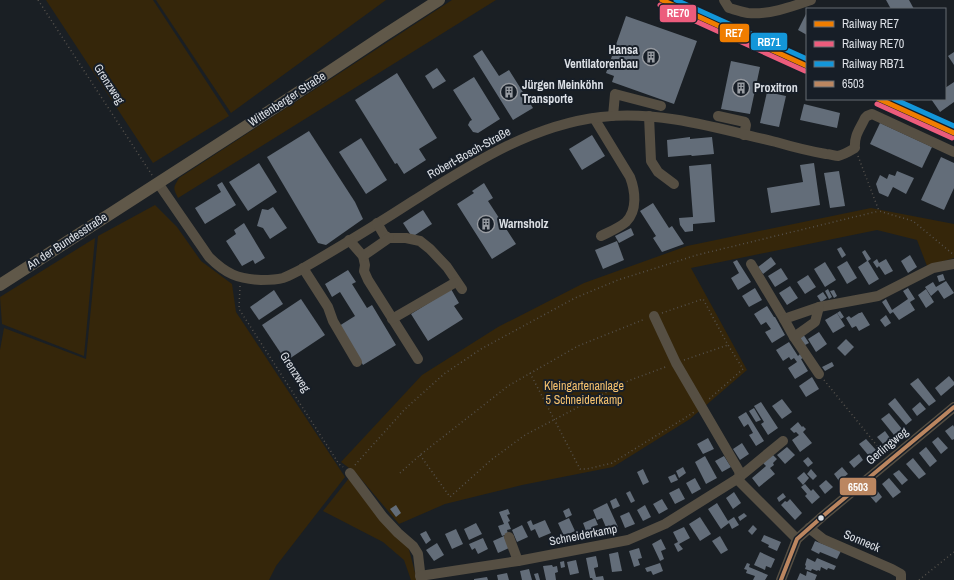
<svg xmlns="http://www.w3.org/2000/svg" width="954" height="580" viewBox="0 0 954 580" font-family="'Archivo Narrow',sans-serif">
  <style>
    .green { fill: #35260a }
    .building { fill: #636d79 }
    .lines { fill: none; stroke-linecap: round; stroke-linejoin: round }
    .path { stroke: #55514c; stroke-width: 1.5; stroke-dasharray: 1 3; stroke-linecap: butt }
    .minor { stroke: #564f43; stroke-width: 10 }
    .major { stroke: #605849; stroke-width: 12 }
    .bus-1-casing { stroke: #171e27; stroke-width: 7 }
    .bus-1 { stroke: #bb8660; stroke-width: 4 }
    .rail-1-casing { stroke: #171e27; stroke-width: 8 }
    .rail-2-casing { stroke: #171e27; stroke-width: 8 }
    .rail-3-casing { stroke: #171e27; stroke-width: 8 }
    .rail-1 { stroke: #ef7d00; stroke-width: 5 }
    .rail-2 { stroke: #ec5c7c; stroke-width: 5 }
    .rail-3 { stroke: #1396d9; stroke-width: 5 }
    .bus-dot { fill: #dce0e6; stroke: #171e27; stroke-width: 1.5 }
    .labels { text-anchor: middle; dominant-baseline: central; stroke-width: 4; stroke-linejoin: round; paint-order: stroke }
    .poi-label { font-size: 12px; font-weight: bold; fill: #dce0e6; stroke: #171e27; text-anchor: start }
    .street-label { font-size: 12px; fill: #dce0e6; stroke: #171e27 }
    .park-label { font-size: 12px; fill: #f6c26e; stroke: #171e27 }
    .line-badge { stroke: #171e27; stroke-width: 1.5 }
    .badge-label { font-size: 11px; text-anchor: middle; font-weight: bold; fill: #fff }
  </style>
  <rect width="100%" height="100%" fill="#1a1f24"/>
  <g class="green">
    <path d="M 46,0 L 153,0 L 229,116 L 153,163 Z"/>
    <path d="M 156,0 L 386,0 L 231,113 Z"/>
    <path d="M 452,0 L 496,0 L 178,198 C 173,188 173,188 179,178 Z"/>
    <path d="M 155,205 L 177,227 L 201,261 L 232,284 L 236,312 L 345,477 L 276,566 L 269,580 L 0,580 L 0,350 L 4,328 L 86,359 L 98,236 Z"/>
    <path d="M 871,208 L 954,224 L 954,258 L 927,266 L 917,240 L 877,230 L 691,268 L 747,370 L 690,419 L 613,467 L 522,485 L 445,504 L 399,524 L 356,473 L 341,462 L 422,375 L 498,327 L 584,283 L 687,246 Z"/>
    <path d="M 95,238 L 84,356 L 2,324 L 0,297 Z"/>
    <path d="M 350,477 L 408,546 L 417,580 L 411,580 L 404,560 L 383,542 L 323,511 Z"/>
  </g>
  <g class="building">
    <path d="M 886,0 L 909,0 L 914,9 L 891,9 Z"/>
    <path d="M 807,12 L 807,35 L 798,30 Z"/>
    <path d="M 626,16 L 697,41 L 674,104 L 612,82 L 614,76 L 606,73 Z"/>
    <path d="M 482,50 L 499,76 L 509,70 L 533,108 L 513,120 L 473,56 Z"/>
    <path d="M 954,52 L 954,65 L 948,56 Z"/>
    <path d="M 731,61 L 760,67 L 750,114 L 721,109 Z"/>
    <path d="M 437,68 L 446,81 L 433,89 L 425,76 Z"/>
    <path d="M 397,73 L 437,138 L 419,149 L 426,160 L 404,174 L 397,163 L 395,164 L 355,100 Z"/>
    <path d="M 474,77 L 500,119 L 478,133 L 473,132 L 468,125 L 470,121 L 472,120 L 453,90 Z"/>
    <path d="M 954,82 L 954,102 L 940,112 L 931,99 L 945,99 L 945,88 Z"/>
    <path d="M 767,92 L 786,96 L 779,127 L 760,123 Z"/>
    <path d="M 804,104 L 840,113 L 837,128 L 800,120 Z"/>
    <path d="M 880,123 L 932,147 L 922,168 L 870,144 Z"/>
    <path d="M 309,131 L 355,202 L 363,219 L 326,245 L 318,243 L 267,157 Z"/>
    <path d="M 592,135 L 605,156 L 582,170 L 569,149 Z"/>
    <path d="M 690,137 L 690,139 L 712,137 L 714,154 L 692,156 L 691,155 L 668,157 L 667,140 Z"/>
    <path d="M 361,138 L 387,180 L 366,194 L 339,152 Z"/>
    <path d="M 941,157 L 954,163 L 954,188 L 944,210 L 921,200 Z"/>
    <path d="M 259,163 L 277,192 L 248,211 L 229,182 Z"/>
    <path d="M 814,163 L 820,205 L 771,213 L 767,188 L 803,182 L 800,165 Z"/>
    <path d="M 711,164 L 715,222 L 693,224 L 693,231 L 685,232 L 680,225 L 679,218 L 693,217 L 689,166 Z"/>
    <path d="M 839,171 L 845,206 L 830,208 L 824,173 Z"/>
    <path d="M 897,171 L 914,178 L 906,194 L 893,187 L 888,197 L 879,193 L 876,184 L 880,175 L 887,179 L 889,174 L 895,176 Z"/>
    <path d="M 222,182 L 236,205 L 205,224 L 195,208 L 221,192 L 217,185 Z"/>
    <path d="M 484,183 L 493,198 L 488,201 L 516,244 L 492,259 L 457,204 L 474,193 L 472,191 Z"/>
    <path d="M 653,203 L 669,228 L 672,226 L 684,244 L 662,252 L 653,238 L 656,236 L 640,211 Z"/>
    <path d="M 273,207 L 287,228 L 270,239 L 263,228 L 257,226 L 262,209 L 268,210 Z"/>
    <path d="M 423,210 L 432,224 L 412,237 L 403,223 Z"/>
    <path d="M 244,223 L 265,258 L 255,264 L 253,260 L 242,266 L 226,241 L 236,234 L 234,230 Z"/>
    <path d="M 631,228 L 634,235 L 619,243 L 615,236 Z"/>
    <path d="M 617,241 L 624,260 L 603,269 L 595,250 Z"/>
    <path d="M 841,247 L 846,255 L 842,258 L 837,249 Z"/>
    <path d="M 865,250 L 871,259 L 868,261 L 879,279 L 869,285 L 858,267 L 867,261 L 862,252 Z"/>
    <path d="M 910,255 L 917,267 L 908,273 L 901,261 Z"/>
    <path d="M 771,257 L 776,264 L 763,274 L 758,267 Z"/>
    <path d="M 877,259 L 879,263 L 886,259 L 893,271 L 885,275 L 879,266 L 877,268 L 873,262 Z"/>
    <path d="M 737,260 L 751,282 L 738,290 L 731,278 L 739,273 L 733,262 Z"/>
    <path d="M 847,261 L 857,278 L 847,284 L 837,267 Z"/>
    <path d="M 825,262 L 836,280 L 825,287 L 814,269 Z"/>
    <path d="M 781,268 L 788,279 L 775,287 L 768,276 Z"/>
    <path d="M 348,270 L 356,282 L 352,284 L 367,308 L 372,305 L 396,345 L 363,365 L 339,326 L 355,316 L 340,292 L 332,297 L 325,284 Z"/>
    <path d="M 943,274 L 945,280 L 939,282 L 937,276 Z"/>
    <path d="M 808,275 L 816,287 L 805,294 L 797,282 Z"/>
    <path d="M 946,281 L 954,293 L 944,299 L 938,290 L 931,296 L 925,287 L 933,282 L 936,287 Z"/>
    <path d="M 790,286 L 798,298 L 787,305 L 779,293 Z"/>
    <path d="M 755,288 L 762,300 L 749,307 L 742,296 Z"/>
    <path d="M 908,288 L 915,299 L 910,302 L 915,310 L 899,320 L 893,312 L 890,314 L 882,302 L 886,299 L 892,310 L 908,299 L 903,291 Z"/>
    <path d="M 451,289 L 459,303 L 454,306 L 463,319 L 428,341 L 411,314 Z"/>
    <path d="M 828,289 L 832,297 L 829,299 L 825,291 Z"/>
    <path d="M 926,289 L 934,302 L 926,308 L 918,295 Z"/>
    <path d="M 274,290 L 283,304 L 259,320 L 250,307 Z"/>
    <path d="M 834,290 L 837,296 L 834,298 L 830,291 Z"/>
    <path d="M 823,292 L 827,298 L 821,302 L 817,296 Z"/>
    <path d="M 301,299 L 325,335 L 286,361 L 262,325 Z"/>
    <path d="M 767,306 L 774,317 L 775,317 L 785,335 L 772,343 L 765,332 L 771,329 L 766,322 L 761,325 L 754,314 Z"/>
    <path d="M 840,311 L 844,317 L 841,319 L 837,313 Z"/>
    <path d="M 862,312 L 870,325 L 859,331 L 856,326 L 852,328 L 846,318 L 849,316 L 851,318 L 859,313 L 860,313 Z"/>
    <path d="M 837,313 L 845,326 L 833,333 L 825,320 Z"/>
    <path d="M 886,315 L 891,323 L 885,327 L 880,320 Z"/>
    <path d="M 819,332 L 827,344 L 816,352 L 808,339 Z"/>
    <path d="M 803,334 L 809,343 L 805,345 L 799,337 Z"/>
    <path d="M 846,339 L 854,347 L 845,356 L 837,348 Z"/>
    <path d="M 789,342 L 798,356 L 800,354 L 803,358 L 801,359 L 808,371 L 795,379 L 788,368 L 797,362 L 794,358 L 791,360 L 789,357 L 783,361 L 776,350 Z"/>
    <path d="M 832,362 L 834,366 L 825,371 L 822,367 Z"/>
    <path d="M 949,376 L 954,382 L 954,385 L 941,396 L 935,388 Z"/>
    <path d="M 812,377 L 819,389 L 806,397 L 799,386 Z"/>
    <path d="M 918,378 L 936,401 L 929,406 L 910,384 Z"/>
    <path d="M 895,398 L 912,420 L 906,425 L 888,404 Z"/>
    <path d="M 782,399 L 792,412 L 782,419 L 772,406 Z"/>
    <path d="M 761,402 L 778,428 L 768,435 L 761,424 L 764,422 L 754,406 Z"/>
    <path d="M 920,402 L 926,409 L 917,416 L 912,409 Z"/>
    <path d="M 754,408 L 761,420 L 756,422 L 749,411 Z"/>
    <path d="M 746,412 L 764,441 L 756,446 L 749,435 L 753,433 L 748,424 L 744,427 L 738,417 Z"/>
    <path d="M 889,413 L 902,429 L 894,435 L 881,419 Z"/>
    <path d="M 798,422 L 802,427 L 803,426 L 806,429 L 803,432 L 812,443 L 800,452 L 792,440 L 799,435 L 796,432 L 794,433 L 790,429 Z"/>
    <path d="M 953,425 L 954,427 L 954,439 L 952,440 L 945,431 Z"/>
    <path d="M 885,431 L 890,438 L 883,444 L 877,437 Z"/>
    <path d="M 938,437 L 948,448 L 941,454 L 932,442 Z"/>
    <path d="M 708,438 L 714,449 L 703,454 L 697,444 Z"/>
    <path d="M 866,439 L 876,450 L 869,456 L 859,444 Z"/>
    <path d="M 742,443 L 749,454 L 740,460 L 733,449 Z"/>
    <path d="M 787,447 L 795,455 L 785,464 L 777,455 Z"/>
    <path d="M 926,447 L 937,461 L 930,467 L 919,453 Z"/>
    <path d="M 772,454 L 777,459 L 773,463 L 774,465 L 770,468 L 775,474 L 759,487 L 752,478 L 766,466 L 762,462 Z"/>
    <path d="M 859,454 L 863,460 L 854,468 L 849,462 Z"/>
    <path d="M 705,456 L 717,478 L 706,484 L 695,462 Z"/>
    <path d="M 724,456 L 731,467 L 722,472 L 715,461 Z"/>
    <path d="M 808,457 L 813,463 L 808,467 L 803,461 Z"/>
    <path d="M 913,458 L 926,474 L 919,479 L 906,464 Z"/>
    <path d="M 683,467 L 686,473 L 679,478 L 676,471 Z"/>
    <path d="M 842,467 L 848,474 L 839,481 L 834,474 Z"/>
    <path d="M 643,469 L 649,482 L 643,485 L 637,472 Z"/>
    <path d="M 811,469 L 817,476 L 813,480 L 807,474 Z"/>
    <path d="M 899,470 L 908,480 L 902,485 L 893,474 Z"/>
    <path d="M 804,472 L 809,478 L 803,485 L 797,478 Z"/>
    <path d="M 675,474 L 678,480 L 671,483 L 668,477 Z"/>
    <path d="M 695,478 L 701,489 L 692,494 L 686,483 Z"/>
    <path d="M 889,478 L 901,492 L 893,498 L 882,484 Z"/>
    <path d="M 826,480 L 833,487 L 825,494 L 819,486 Z"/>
    <path d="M 805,484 L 811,491 L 813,489 L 820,497 L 812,504 L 805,496 L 807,494 L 801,487 Z"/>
    <path d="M 679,488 L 685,499 L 675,504 L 669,493 Z"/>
    <path d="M 876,489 L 882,497 L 876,503 L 869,495 Z"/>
    <path d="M 630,491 L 635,501 L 631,503 L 626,493 Z"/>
    <path d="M 734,492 L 741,503 L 733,509 L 726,498 Z"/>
    <path d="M 783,493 L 786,497 L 779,502 L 777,498 Z"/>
    <path d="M 616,498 L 620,506 L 613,509 L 610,501 Z"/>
    <path d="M 662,499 L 668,509 L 659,514 L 653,504 Z"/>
    <path d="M 790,499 L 802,513 L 795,520 L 781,505 L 785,501 L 787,502 Z"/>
    <path d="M 607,503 L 618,527 L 608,532 L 602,518 L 597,520 L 593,510 Z"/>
    <path d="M 717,503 L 728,521 L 734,517 L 739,525 L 732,529 L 729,523 L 721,529 L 708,509 Z"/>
    <path d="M 396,505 L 401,513 L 396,517 L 390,509 Z"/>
    <path d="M 645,505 L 651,517 L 643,521 L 637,510 Z"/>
    <path d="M 569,508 L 572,515 L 566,518 L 563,511 Z"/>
    <path d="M 508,509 L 510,514 L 507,515 L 510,521 L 508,522 L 511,529 L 507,530 L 508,534 L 502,536 L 498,526 L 504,524 L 499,512 Z"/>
    <path d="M 629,512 L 635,524 L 625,528 L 620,516 Z"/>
    <path d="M 744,513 L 747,516 L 740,521 L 738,517 Z"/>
    <path d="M 700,517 L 711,534 L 700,541 L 689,524 Z"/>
    <path d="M 569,518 L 575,531 L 564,536 L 558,523 Z"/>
    <path d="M 595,518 L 598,525 L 594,526 L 597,532 L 588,536 L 583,523 Z"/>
    <path d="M 531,520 L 533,525 L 545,520 L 551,533 L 539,538 L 535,529 L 531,531 L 527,522 Z"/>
    <path d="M 476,523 L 482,534 L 469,540 L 464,529 Z"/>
    <path d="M 522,525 L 528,537 L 517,542 L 512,530 Z"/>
    <path d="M 753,525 L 757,529 L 752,535 L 748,531 Z"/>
    <path d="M 684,527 L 690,538 L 679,544 L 683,549 L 678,552 L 674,544 L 678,542 L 673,532 Z"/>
    <path d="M 456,529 L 463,544 L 452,549 L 445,534 Z"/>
    <path d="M 426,531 L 431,540 L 426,544 L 420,534 Z"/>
    <path d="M 764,535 L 781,542 L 777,551 L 768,547 L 769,545 L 761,541 Z"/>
    <path d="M 504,536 L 509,548 L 498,553 L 493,541 Z"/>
    <path d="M 720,536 L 728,550 L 721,554 L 712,541 Z"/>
    <path d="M 483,538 L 488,549 L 478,554 L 475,548 L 472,550 L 469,544 Z"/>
    <path d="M 661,539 L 666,549 L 661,551 L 664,559 L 660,561 L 652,544 Z"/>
    <path d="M 815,541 L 841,551 L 837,559 L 820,552 L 819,554 L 811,550 Z"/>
    <path d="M 437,543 L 444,555 L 434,561 L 426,550 Z"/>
    <path d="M 639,548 L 642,558 L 638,559 L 640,565 L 634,567 L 629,551 Z"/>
    <path d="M 618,552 L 622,571 L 612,572 L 609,554 Z"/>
    <path d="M 760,552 L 775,559 L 771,568 L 766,566 L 765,570 L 754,565 Z"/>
    <path d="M 596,556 L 598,565 L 598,567 L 594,568 L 596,577 L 603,576 L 604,580 L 593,580 L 592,578 L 590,578 L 586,558 Z"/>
    <path d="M 807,558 L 815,562 L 817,558 L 836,566 L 834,570 L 828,568 L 827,570 L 821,567 L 820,571 L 818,570 L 817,571 L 812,569 L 811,571 L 805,569 L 806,566 L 805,565 Z"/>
    <path d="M 576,560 L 579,573 L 570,575 L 567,562 Z"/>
    <path d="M 564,561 L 565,567 L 561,568 L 560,562 Z"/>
    <path d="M 660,563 L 663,571 L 653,575 L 651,571 L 647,572 L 645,568 Z"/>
    <path d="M 747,563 L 750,564 L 749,567 L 768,575 L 765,580 L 753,580 L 755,576 L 746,573 L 747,570 L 744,569 Z"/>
    <path d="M 552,565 L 553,567 L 557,566 L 558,572 L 555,573 L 556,580 L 546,580 L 543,566 Z"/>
    <path d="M 529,569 L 532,580 L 522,580 L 520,571 Z"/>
    <path d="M 807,571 L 817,575 L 815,580 L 797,580 L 800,573 L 806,576 Z"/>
    <path d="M 507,573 L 509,580 L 498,580 L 497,575 Z"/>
    <path d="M 538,573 L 540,580 L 536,580 L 534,574 Z"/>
    <path d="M 487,577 L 488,580 L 474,580 L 474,579 Z"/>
  </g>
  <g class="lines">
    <g class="path">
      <path d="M 38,0 L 152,175"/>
      <path d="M 858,156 L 879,211 L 913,221 L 954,255"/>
      <path d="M 240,286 L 239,309 L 339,464 L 343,467"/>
      <path d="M 662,313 L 703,299 L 728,345 L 743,369 L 708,400"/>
      <path d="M 684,360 L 728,345"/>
      <path d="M 530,373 L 580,469 L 587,469 L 612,463 L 688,416 L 694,412"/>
      <path d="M 824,380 L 883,453"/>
      <path d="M 420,455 L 450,497 L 491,460 L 525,435 L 628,381 L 668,366"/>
      <path d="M 355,465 L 405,409 L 444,374 L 481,349 L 575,298 L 618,280 L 697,255 L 879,211"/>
      <path d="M 400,473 L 420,455 L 508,386 L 578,346 L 645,319"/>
      <path d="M 919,580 L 954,552"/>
    </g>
    <g class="minor">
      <path d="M 724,0 L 729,8 C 736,10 742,12 748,13 C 769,15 791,7 811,0"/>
      <path d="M 613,116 L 615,94 L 661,106"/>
      <path d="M 649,116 L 651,161 L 658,172 L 674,184"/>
      <path d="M 718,116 L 745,122 L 746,125 L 744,135"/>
      <path d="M 594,118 L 630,177 C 635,190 638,210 626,222 C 619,228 609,232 601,236"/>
      <path d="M 158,183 L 209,257 C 226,274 238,279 261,280 C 268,280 276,280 283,278 C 289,276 294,273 300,270 C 338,248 376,225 413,201 C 472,164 531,125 601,117 C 660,110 720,129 776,142 C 793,147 809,151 826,154 C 830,154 835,156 838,156 C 843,155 850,151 855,148 C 854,135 860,129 865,118 L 867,116 L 872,114 L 954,152"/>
      <path d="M 377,223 L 384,235 L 389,238 L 406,238 L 420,241 L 430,249 L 447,267 L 462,289"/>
      <path d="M 349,240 L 363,256 L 365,265 L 364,271 L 368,280 L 418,359"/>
      <path d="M 363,256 L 389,238"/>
      <path d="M 751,264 L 784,319 L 819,307 L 878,296 L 933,268 L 954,264"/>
      <path d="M 303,268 L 328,307 L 333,321 L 357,362"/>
      <path d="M 654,316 L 676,363 L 739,471 L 740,477"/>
      <path d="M 392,319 L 456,282"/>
      <path d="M 784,319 L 794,337 L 819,374"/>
      <path d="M 794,337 L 815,322 L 819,307"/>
      <path d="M 350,473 L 383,517 L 398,533 L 413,546 L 418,554 L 421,580"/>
      <path d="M 737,479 L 783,441"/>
      <path d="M 809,528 L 823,539 L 892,569 L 901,574 L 901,580"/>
      <path d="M 509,537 L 518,561"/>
      <path d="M 420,576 L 518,561 L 628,540 L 665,524 L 737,479 L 797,539"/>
      <path d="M 781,580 L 797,539 L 823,516 L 954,407"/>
    </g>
    <path class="major" d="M 0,285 L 282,103 L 383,36 L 439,0"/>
    <g class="bus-1-casing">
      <path id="bus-1" d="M 781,580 L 797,539 L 823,516 L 954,407"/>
    </g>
    <use href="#bus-1" class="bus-1"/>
    <g class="rail-1-casing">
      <g id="rail-1">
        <path d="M 662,0 L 807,66"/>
        <path d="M 879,99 L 954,133"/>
      </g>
    </g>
    <g class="rail-2-casing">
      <g id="rail-2">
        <path d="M 660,5 L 805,71"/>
        <path d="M 877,104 L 952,138"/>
      </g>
    </g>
    <g class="rail-3-casing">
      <g id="rail-3">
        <path d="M 676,0 L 807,59"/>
        <path d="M 894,99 L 954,126"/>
      </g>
    </g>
    <use href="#rail-1" class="rail-1"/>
    <use href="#rail-2" class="rail-2"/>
    <use href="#rail-3" class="rail-3"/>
  </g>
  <defs>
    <g id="building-ring" transform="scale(0.9)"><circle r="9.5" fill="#171e27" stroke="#989ca2" stroke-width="1.5"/><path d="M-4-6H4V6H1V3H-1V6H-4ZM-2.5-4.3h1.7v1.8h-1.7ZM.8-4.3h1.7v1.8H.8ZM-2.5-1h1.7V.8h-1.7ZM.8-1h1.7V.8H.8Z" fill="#989ca2"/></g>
  </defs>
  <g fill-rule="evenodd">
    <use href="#building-ring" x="651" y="57"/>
    <use href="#building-ring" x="741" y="88"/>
    <use href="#building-ring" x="509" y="92"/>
    <use href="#building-ring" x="486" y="224"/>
  </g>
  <circle class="bus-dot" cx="821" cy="518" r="3.5"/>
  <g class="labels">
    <g class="poi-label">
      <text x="638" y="50" text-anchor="end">Hansa<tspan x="638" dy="14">Ventilatorenbau</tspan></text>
      <text x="522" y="85">Jürgen Meinköhn<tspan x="522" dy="14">Transporte</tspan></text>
      <text x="754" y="88">Proxitron</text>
      <text x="499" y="224">Warnsholz</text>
    </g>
    <g class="street-label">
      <text transform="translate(109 84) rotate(57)">Grenzweg</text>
      <text transform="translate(287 99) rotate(-33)">Wittenberger Straße</text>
      <text transform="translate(469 153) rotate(-29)">Robert-Bosch-Straße</text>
      <text transform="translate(67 241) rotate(-33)">An der Bundesstraße</text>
      <text transform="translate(295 372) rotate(57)">Grenzweg</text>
      <text transform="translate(887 446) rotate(-40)">Gerlingweg</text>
      <text transform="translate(583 535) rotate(-11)">Schneiderkamp</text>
      <text transform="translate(862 541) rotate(23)">Sonneck</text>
    </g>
    <g class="park-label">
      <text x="584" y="386">Kleingartenanlage<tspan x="584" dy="14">5 Schneiderkamp</tspan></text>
    </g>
  </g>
  <g class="line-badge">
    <rect x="659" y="4" width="38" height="19" rx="4" fill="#ec5c7c"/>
    <rect x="719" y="23" width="31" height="20" rx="4" fill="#ef7d00"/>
    <rect x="750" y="32" width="38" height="19" rx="4" fill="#1396d9"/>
    <rect x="839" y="477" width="38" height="19" rx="4" fill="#bb8660"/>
  </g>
  <g class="badge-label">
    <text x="678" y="17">RE70</text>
    <text x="734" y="37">RE7</text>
    <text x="769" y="46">RB71</text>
    <text x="858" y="491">6503</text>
  </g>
  <rect x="806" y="8" width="140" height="92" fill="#171e27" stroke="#666c73"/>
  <rect x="814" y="21" width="20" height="6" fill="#ef7d00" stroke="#666c73"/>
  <text x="842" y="28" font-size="12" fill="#dce0e6">Railway RE7</text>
  <rect x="814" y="41" width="20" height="6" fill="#ec5c7c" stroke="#666c73"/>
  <text x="842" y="48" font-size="12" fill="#dce0e6">Railway RE70</text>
  <rect x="814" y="61" width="20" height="6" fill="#1396d9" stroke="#666c73"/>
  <text x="842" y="68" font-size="12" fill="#dce0e6">Railway RB71</text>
  <rect x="814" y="81" width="20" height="6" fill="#bb8660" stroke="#666c73"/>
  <text x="842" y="88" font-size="12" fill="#dce0e6">6503</text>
</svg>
